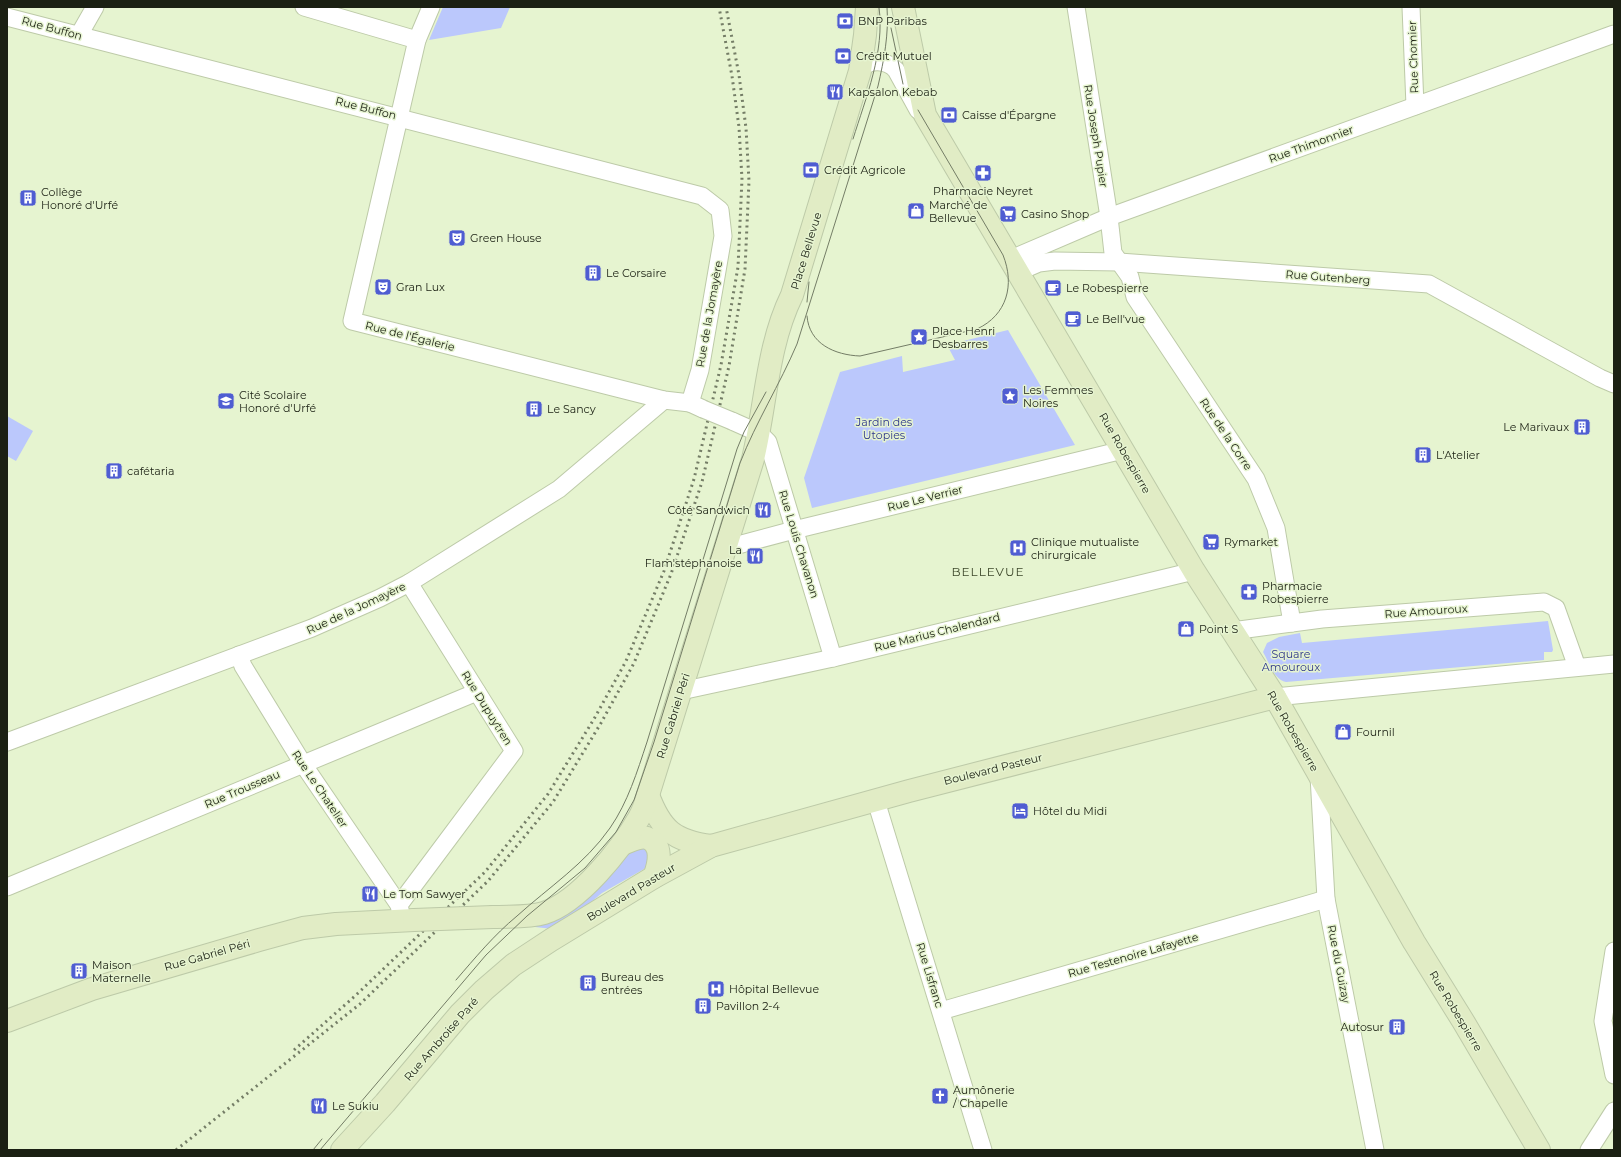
<svg xmlns="http://www.w3.org/2000/svg" width="1621" height="1157" viewBox="0 0 1621 1157" font-family="Montserrat,sans-serif">
  <style>
    .green { fill: #bbc8fc }
    .lines { fill: none; stroke-linecap: round; stroke-linejoin: round }
    .minor-casing { stroke: #bdcaa8; stroke-width: 19 }
    .secondary-casing { stroke: #bdcaa8; stroke-width: 24 }
    .minor { stroke: #fff; stroke-width: 17 }
    .secondary { stroke: #e1ecc5; stroke-width: 22 }
    .tram { stroke: #747d66; stroke-width: 1 }
    .rail { stroke: #747d66; stroke-width: 3; stroke-dasharray: 2 4; stroke-linecap: butt }
    .minor-bridge-casing { stroke: #bdcaa8; stroke-width: 19; stroke-linecap: butt }
    .secondary-bridge-casing { stroke: #bdcaa8; stroke-width: 24; stroke-linecap: butt }
    .minor-bridge { stroke: #fff; stroke-width: 17 }
    .secondary-bridge { stroke: #e1ecc5; stroke-width: 22 }
    .labels { text-anchor: middle; dominant-baseline: central; stroke-width: 3; stroke-linejoin: round; paint-order: stroke }
    .poi-label { font-size: 11px; fill: #1b2013; stroke: #e6f4d0; text-anchor: start }
    .street-label { font-size: 11px; fill: #1b2013; stroke: #e6f4d0 }
    .park-label { font-size: 11px; fill: #2d358b; stroke: #e6f4d0 }
    .neighbourhood-label { font-size: 12px; letter-spacing: 1px; fill: #3d472a; stroke: #e6f4d0 }
  </style>
  <rect width="100%" height="100%" fill="#e6f4d0"/>
  <g class="green">
    <path d="M 443,7 L 510,7 L 501,28 L 429,40 Z"/>
    <path d="M 1008,330 L 1075,445 L 812,508 L 804,478 L 840,372 L 902,356 L 903,372 L 955,360 L 947,345 Z"/>
    <path d="M 7,416 L 33,431 L 16,461 L 7,456 Z"/>
    <path d="M 1548,621 L 1553,650 L 1552,652 L 1544,652 L 1544,660 L 1286,682 C 1274,680 1269,662 1263,652 L 1267,643 L 1279,637 L 1300,633 L 1302,643 Z"/>
    <path d="M 642,846 L 648,852 L 649,865 L 644,869 L 602,893 L 584,908 L 553,929 L 535,927 L 536,923 L 627,851 Z"/>
  </g>
  <g class="lines">
    <g class="minor-casing">
      <g id="minor">
        <path d="M 304,7 L 417,40"/>
        <path d="M 431,7 L 417,40 L 352,321 L 664,400 L 690,403"/>
        <path d="M 1076,7 L 1109,217 L 1113,253 L 1130,277 L 1135,297 L 1256,479 L 1276,528 L 1292,623"/>
        <path d="M 1411,7 L 1415,106"/>
        <path d="M 7,17 L 702,196 L 720,210 L 723,236 L 700,370 L 690,403 L 703,409"/>
        <path d="M 79,35 L 95,7"/>
        <path d="M 860,71 C 868,58 887,60 896,70 L 918,110 L 924,114"/>
        <path d="M 1011,259 L 1109,217 L 1614,34"/>
        <path d="M 1018,272 L 1039,263 L 1055,261 L 1119,262 L 1429,284 L 1600,378 L 1614,384"/>
        <path d="M 732,421 L 759,433 L 768,442 L 833,658"/>
        <path d="M 726,543 L 733,546 L 738,545 L 794,530 L 1123,450"/>
        <path d="M 1232,631 L 1322,619 L 1544,602 L 1556,608 L 1577,667"/>
        <path d="M 239,655 L 243,666 L 303,764 L 399,905 L 401,914"/>
        <path d="M 681,691 L 833,658 L 1194,571"/>
        <path d="M 1275,697 L 1614,664"/>
        <path d="M 7,742 L 312,628 L 380,598 L 409,583 L 559,489 L 664,400"/>
        <path d="M 1319,776 L 1326,899 L 1375,1150"/>
        <path d="M 876,801 L 983,1150"/>
        <path d="M 7,887 L 477,692"/>
        <path d="M 399,905 L 514,751 L 409,583"/>
        <path d="M 1614,951 L 1603,1021 L 1614,1075"/>
        <path d="M 941,1011 L 1326,899"/>
        <path d="M 1589,1150 L 1614,1111"/>
      </g>
    </g>
    <g class="secondary-casing">
      <g id="secondary">
        <path d="M 903,7 L 925,115 L 1194,571 L 1275,697 L 1414,942 L 1463,1021 L 1539,1150"/>
        <path d="M 648,795 C 661,830 674,841 711,846"/>
        <path d="M 622,844 C 629,842 639,836 647,838 C 664,844 659,865 654,877"/>
        <path d="M 493,917 C 509,916 528,918 544,913 C 579,902 621,849 639,818 C 643,811 646,802 648,795 L 753,459 C 766,405 767,346 792,295 L 860,71 L 865,35 L 867,7"/>
        <path d="M 7,1021 L 92,989 L 259,940 L 303,928 L 336,924 L 414,920"/>
        <path d="M 342,1150 L 385,1103 L 460,1014 L 484,990 L 513,965 L 551,940 L 654,877 L 711,846 L 909,791 L 1275,697"/>
      </g>
    </g>
    <use href="#minor" class="minor"/>
    <use href="#secondary" class="secondary"/>
    <g class="tram">
      <path d="M 891,28 L 903,84"/>
      <path d="M 853,139 C 866,97 885,52 879,7"/>
      <path d="M 807,302 L 809,282"/>
      <path d="M 807,316 C 809,344 835,355 860,356 L 977,329 C 1007,315 1015,285 1003,255 L 918,110"/>
      <path d="M 456,980 C 475,958 494,935 517,916 C 549,887 585,864 610,828 C 628,802 637,772 647,742 L 737,449 L 744,432 L 766,392"/>
      <path d="M 313,1150 L 322,1139"/>
      <path d="M 320,1150 L 486,955 L 527,916 L 585,868 L 616,832 L 634,800 L 654,742 L 740,463 C 756,422 780,384 797,344 L 878,86 C 884,60 889,34 887,7"/>
    </g>
    <g class="rail">
      <path d="M 294,1050 L 355,996 L 485,872 L 548,794 L 594,719 L 626,661 L 664,571 L 694,479 L 721,365 L 738,267 L 742,179 L 739,127 L 732,76 L 719,7"/>
      <path d="M 176,1150 L 360,1004 L 488,881 L 553,802 L 601,723 L 634,663 L 671,574 L 702,482 L 729,366 L 745,269 L 749,181 L 746,128 L 739,75 L 726,7"/>
    </g>
    <g class="minor-bridge-casing">
      <path id="minor-bridge" d="M 703,409 L 732,421"/>
    </g>
    <g class="secondary-bridge-casing">
      <path id="secondary-bridge" d="M 414,920 L 493,917"/>
    </g>
    <use href="#minor-bridge" class="minor-bridge"/>
    <use href="#secondary-bridge" class="secondary-bridge"/>
  </g>
  <defs>
    <g id="bank-square" transform="scale(0.9)"><rect x="-9" y="-9" width="18" height="18" rx="4" fill="#4f5dd2" stroke="#e6f4d0"/><path d="M-6-4H6V4H-6ZM0-2.3a2.3 2.3 0 1 0 0 4.6a2.3 2.3 0 1 0 0-4.6Z" fill="#fff"/></g>
    <g id="restaurant-square" transform="scale(0.9)"><rect x="-9" y="-9" width="18" height="18" rx="4" fill="#4f5dd2" stroke="#e6f4d0"/><path d="M-5-6h1v4h1v-4h1v4h1v-4h1v5L-1.5 .5V6h-2V.5L-5-1ZM5-6V6H3V1.5H1.5Q1.5-4 5-6Z" fill="#fff"/></g>
    <g id="pharmacy-square" transform="scale(0.9)"><rect x="-9" y="-9" width="18" height="18" rx="4" fill="#4f5dd2" stroke="#e6f4d0"/><path d="M-2-6h4v4h4v4h-4v4h-4v-4h-4v-4h4Z" fill="#fff"/></g>
    <g id="building-square" transform="scale(0.9)"><rect x="-9" y="-9" width="18" height="18" rx="4" fill="#4f5dd2" stroke="#e6f4d0"/><path d="M-4-6H4V6H1V3H-1V6H-4ZM-2.5-4.3h1.7v1.8h-1.7ZM.8-4.3h1.7v1.8H.8ZM-2.5-1h1.7V.8h-1.7ZM.8-1h1.7V.8H.8Z" fill="#fff"/></g>
    <g id="shop-square" transform="scale(0.9)"><rect x="-9" y="-9" width="18" height="18" rx="4" fill="#4f5dd2" stroke="#e6f4d0"/><path d="M-5-2.5h2.3a2.7 3.5 0 0 1 5.4 0H5L5.5 6h-11ZM-1.5-2.5h3a1.5 2.3 0 0 0-3 0Z" fill="#fff"/></g>
    <g id="supermarket-square" transform="scale(0.9)"><rect x="-9" y="-9" width="18" height="18" rx="4" fill="#4f5dd2" stroke="#e6f4d0"/><path d="M-6-5.5h2.5l.6 2H6L4.5 2H-2.5L-4.4-4H-6ZM-1.5 3.2a1.3 1.3 0 1 0 .1 0ZM3 3.2a1.3 1.3 0 1 0 .1 0Z" fill="#fff"/></g>
    <g id="theatre-square" transform="scale(0.9)"><rect x="-9" y="-9" width="18" height="18" rx="4" fill="#4f5dd2" stroke="#e6f4d0"/><path d="M-5-5.5Q0-4 5-5.5V0Q5 5 0 6Q-5 5-5 0ZM-3.3-2.5H-1v1.5H-3.3ZM1-2.5H3.3v1.5H1ZM-2.8 1Q0 5.5 2.8 1Z" fill="#fff"/></g>
    <g id="cafe-square" transform="scale(0.9)"><rect x="-9" y="-9" width="18" height="18" rx="4" fill="#4f5dd2" stroke="#e6f4d0"/><path d="M-5.5-4.5H6V0H3Q3 3.5 0 3.5H-2.5Q-5.5 3.5-5.5 0ZM3-3.2v2h1.7v-2ZM-6 4.5H4V6H-6Z" fill="#fff"/></g>
    <g id="sight-square" transform="scale(0.9)"><rect x="-9" y="-9" width="18" height="18" rx="4" fill="#4f5dd2" stroke="#e6f4d0"/><path d="M0-6L1.8-2.2L6-1.7L2.9 1.2L3.7 5.4L0 3.3L-3.7 5.4L-2.9 1.2L-6-1.7L-1.8-2.2Z" fill="#fff"/></g>
    <g id="school-square" transform="scale(0.9)"><rect x="-9" y="-9" width="18" height="18" rx="4" fill="#4f5dd2" stroke="#e6f4d0"/><path d="M0-5L7-2L0 1L-7-2ZM-4 1L0 2.5L4 1V4Q0 6-4 4Z" fill="#fff"/></g>
    <g id="hospital-square" transform="scale(0.9)"><rect x="-9" y="-9" width="18" height="18" rx="4" fill="#4f5dd2" stroke="#e6f4d0"/><path d="M-5-5h3v3.5h4V-5h3V5h-3V1.5h-4V5h-3Z" fill="#fff"/></g>
    <g id="hotel-square" transform="scale(0.9)"><rect x="-9" y="-9" width="18" height="18" rx="4" fill="#4f5dd2" stroke="#e6f4d0"/><path d="M-6-4.5h1.5V1H6V5H4.5V3h-9V5H-6ZM-4 0a1.8 1.8 0 1 1 3.6 0ZM.5 0V-2.5h3Q6-2.5 6 0Z" fill="#fff"/></g>
    <g id="church-square" transform="scale(0.9)"><rect x="-9" y="-9" width="18" height="18" rx="4" fill="#4f5dd2" stroke="#e6f4d0"/><path d="M-1.2-6h2.4v3.5h3.3v2.4h-3.3V6h-2.4V-.1h-3.3v-2.4h3.3Z" fill="#fff"/></g>
  </defs>
  <g fill-rule="evenodd">
    <use href="#bank-square" x="845" y="21"/>
    <use href="#bank-square" x="843" y="56"/>
    <use href="#restaurant-square" x="835" y="92"/>
    <use href="#bank-square" x="949" y="115"/>
    <use href="#bank-square" x="811" y="170"/>
    <use href="#pharmacy-square" x="983" y="173"/>
    <use href="#building-square" x="28" y="198"/>
    <use href="#shop-square" x="916" y="211"/>
    <use href="#supermarket-square" x="1008" y="214"/>
    <use href="#theatre-square" x="457" y="238"/>
    <use href="#building-square" x="593" y="273"/>
    <use href="#theatre-square" x="383" y="287"/>
    <use href="#cafe-square" x="1053" y="288"/>
    <use href="#cafe-square" x="1073" y="319"/>
    <use href="#sight-square" x="919" y="337"/>
    <use href="#sight-square" x="1010" y="396"/>
    <use href="#school-square" x="226" y="401"/>
    <use href="#building-square" x="534" y="409"/>
    <use href="#building-square" x="1582" y="427"/>
    <use href="#building-square" x="1423" y="455"/>
    <use href="#building-square" x="114" y="471"/>
    <use href="#restaurant-square" x="763" y="510"/>
    <use href="#supermarket-square" x="1211" y="542"/>
    <use href="#hospital-square" x="1018" y="548"/>
    <use href="#restaurant-square" x="755" y="556"/>
    <use href="#pharmacy-square" x="1249" y="592"/>
    <use href="#shop-square" x="1186" y="629"/>
    <use href="#shop-square" x="1343" y="732"/>
    <use href="#hotel-square" x="1020" y="811"/>
    <use href="#restaurant-square" x="370" y="894"/>
    <use href="#building-square" x="79" y="971"/>
    <use href="#building-square" x="588" y="983"/>
    <use href="#hospital-square" x="716" y="989"/>
    <use href="#building-square" x="703" y="1006"/>
    <use href="#building-square" x="1397" y="1027"/>
    <use href="#church-square" x="940" y="1096"/>
    <use href="#restaurant-square" x="319" y="1106"/>
  </g>
  <g class="labels">
    <g class="poi-label">
      <text x="858" y="21">BNP Paribas</text>
      <text x="856" y="56">Crédit Mutuel</text>
      <text x="848" y="92">Kapsalon Kebab</text>
      <text x="962" y="115">Caisse d'Épargne</text>
      <text x="824" y="170">Crédit Agricole</text>
      <text x="983" y="191" text-anchor="middle">Pharmacie Neyret</text>
      <text x="41" y="192">Collège<tspan x="41" dy="13">Honoré d'Urfé</tspan></text>
      <text x="929" y="205">Marché de<tspan x="929" dy="13">Bellevue</tspan></text>
      <text x="1021" y="214">Casino Shop</text>
      <text x="470" y="238">Green House</text>
      <text x="606" y="273">Le Corsaire</text>
      <text x="396" y="287">Gran Lux</text>
      <text x="1066" y="288">Le Robespierre</text>
      <text x="1086" y="319">Le Bell'vue</text>
      <text x="932" y="331">Place Henri<tspan x="932" dy="13">Desbarres</tspan></text>
      <text x="1023" y="390">Les Femmes<tspan x="1023" dy="13">Noires</tspan></text>
      <text x="239" y="395">Cité Scolaire<tspan x="239" dy="13">Honoré d'Urfé</tspan></text>
      <text x="547" y="409">Le Sancy</text>
      <text x="1569" y="427" text-anchor="end">Le Marivaux</text>
      <text x="1436" y="455">L'Atelier</text>
      <text x="127" y="471">cafétaria</text>
      <text x="750" y="510" text-anchor="end">Côté Sandwich</text>
      <text x="1031" y="542">Clinique mutualiste<tspan x="1031" dy="13">chirurgicale</tspan></text>
      <text x="1224" y="542">Rymarket</text>
      <text x="742" y="550" text-anchor="end">La<tspan x="742" dy="13">Flam'stéphanoise</tspan></text>
      <text x="1262" y="586">Pharmacie<tspan x="1262" dy="13">Robespierre</tspan></text>
      <text x="1199" y="629">Point S</text>
      <text x="1356" y="732">Fournil</text>
      <text x="1033" y="811">Hôtel du Midi</text>
      <text x="383" y="894">Le Tom Sawyer</text>
      <text x="92" y="965">Maison<tspan x="92" dy="13">Maternelle</tspan></text>
      <text x="601" y="977">Bureau des<tspan x="601" dy="13">entrées</tspan></text>
      <text x="729" y="989">Hôpital Bellevue</text>
      <text x="716" y="1006">Pavillon 2-4</text>
      <text x="1384" y="1027" text-anchor="end">Autosur</text>
      <text x="953" y="1090">Aumônerie<tspan x="953" dy="13">/ Chapelle</tspan></text>
      <text x="332" y="1106">Le Sukiu</text>
    </g>
    <g class="street-label">
      <text transform="translate(52 28) rotate(15)">Rue Buffon</text>
      <text transform="translate(1413 57) rotate(-92)">Rue Chomier</text>
      <text transform="translate(366 108) rotate(14)">Rue Buffon</text>
      <text transform="translate(1096 136) rotate(81)">Rue Joseph Pupier</text>
      <text transform="translate(1311 144) rotate(-20)">Rue Thimonnier</text>
      <text transform="translate(806 251) rotate(-73)">Place Bellevue</text>
      <text transform="translate(1328 277) rotate(4)">Rue Gutenberg</text>
      <text transform="translate(709 314) rotate(-80)">Rue de la Jomayère</text>
      <text transform="translate(410 336) rotate(14)">Rue de l'Égalerie</text>
      <text transform="translate(1226 434) rotate(56)">Rue de la Corre</text>
      <text transform="translate(1125 453) rotate(60)">Rue Robespierre</text>
      <text transform="translate(925 498) rotate(-14)">Rue Le Verrier</text>
      <text transform="translate(799 544) rotate(73)">Rue Louis Chavanon</text>
      <text transform="translate(356 608) rotate(-25)">Rue de la Jomayère</text>
      <text transform="translate(1426 611) rotate(-4)">Rue Amouroux</text>
      <text transform="translate(937 632) rotate(-14)">Rue Marius Chalendard</text>
      <text transform="translate(487 708) rotate(58)">Rue Dupuytren</text>
      <text transform="translate(673 716) rotate(-73)">Rue Gabriel Péri</text>
      <text transform="translate(1293 731) rotate(60)">Rue Robespierre</text>
      <text transform="translate(993 769) rotate(-14)">Boulevard Pasteur</text>
      <text transform="translate(242 789) rotate(-23)">Rue Trousseau</text>
      <text transform="translate(320 789) rotate(56)">Rue Le Chatelier</text>
      <text transform="translate(631 892) rotate(-31)">Boulevard Pasteur</text>
      <text transform="translate(207 955) rotate(-16)">Rue Gabriel Péri</text>
      <text transform="translate(1133 955) rotate(-16)">Rue Testenoire Lafayette</text>
      <text transform="translate(1339 964) rotate(79)">Rue du Guizay</text>
      <text transform="translate(930 975) rotate(73)">Rue Lisfranc</text>
      <text transform="translate(1456 1011) rotate(59)">Rue Robespierre</text>
      <text transform="translate(441 1039) rotate(-49)">Rue Ambroise Paré</text>
    </g>
    <g class="park-label">
      <text x="884" y="422">Jardin des<tspan x="884" dy="13">Utopies</tspan></text>
      <text x="1291" y="654">Square<tspan x="1291" dy="13">Amouroux</tspan></text>
    </g>
    <g class="neighbourhood-label">
      <text x="988" y="571">BELLEVUE</text>
    </g>
  </g>
  <rect width="1621" height="1157" fill="none" stroke="#1b2013" stroke-width="16"/>
</svg>
